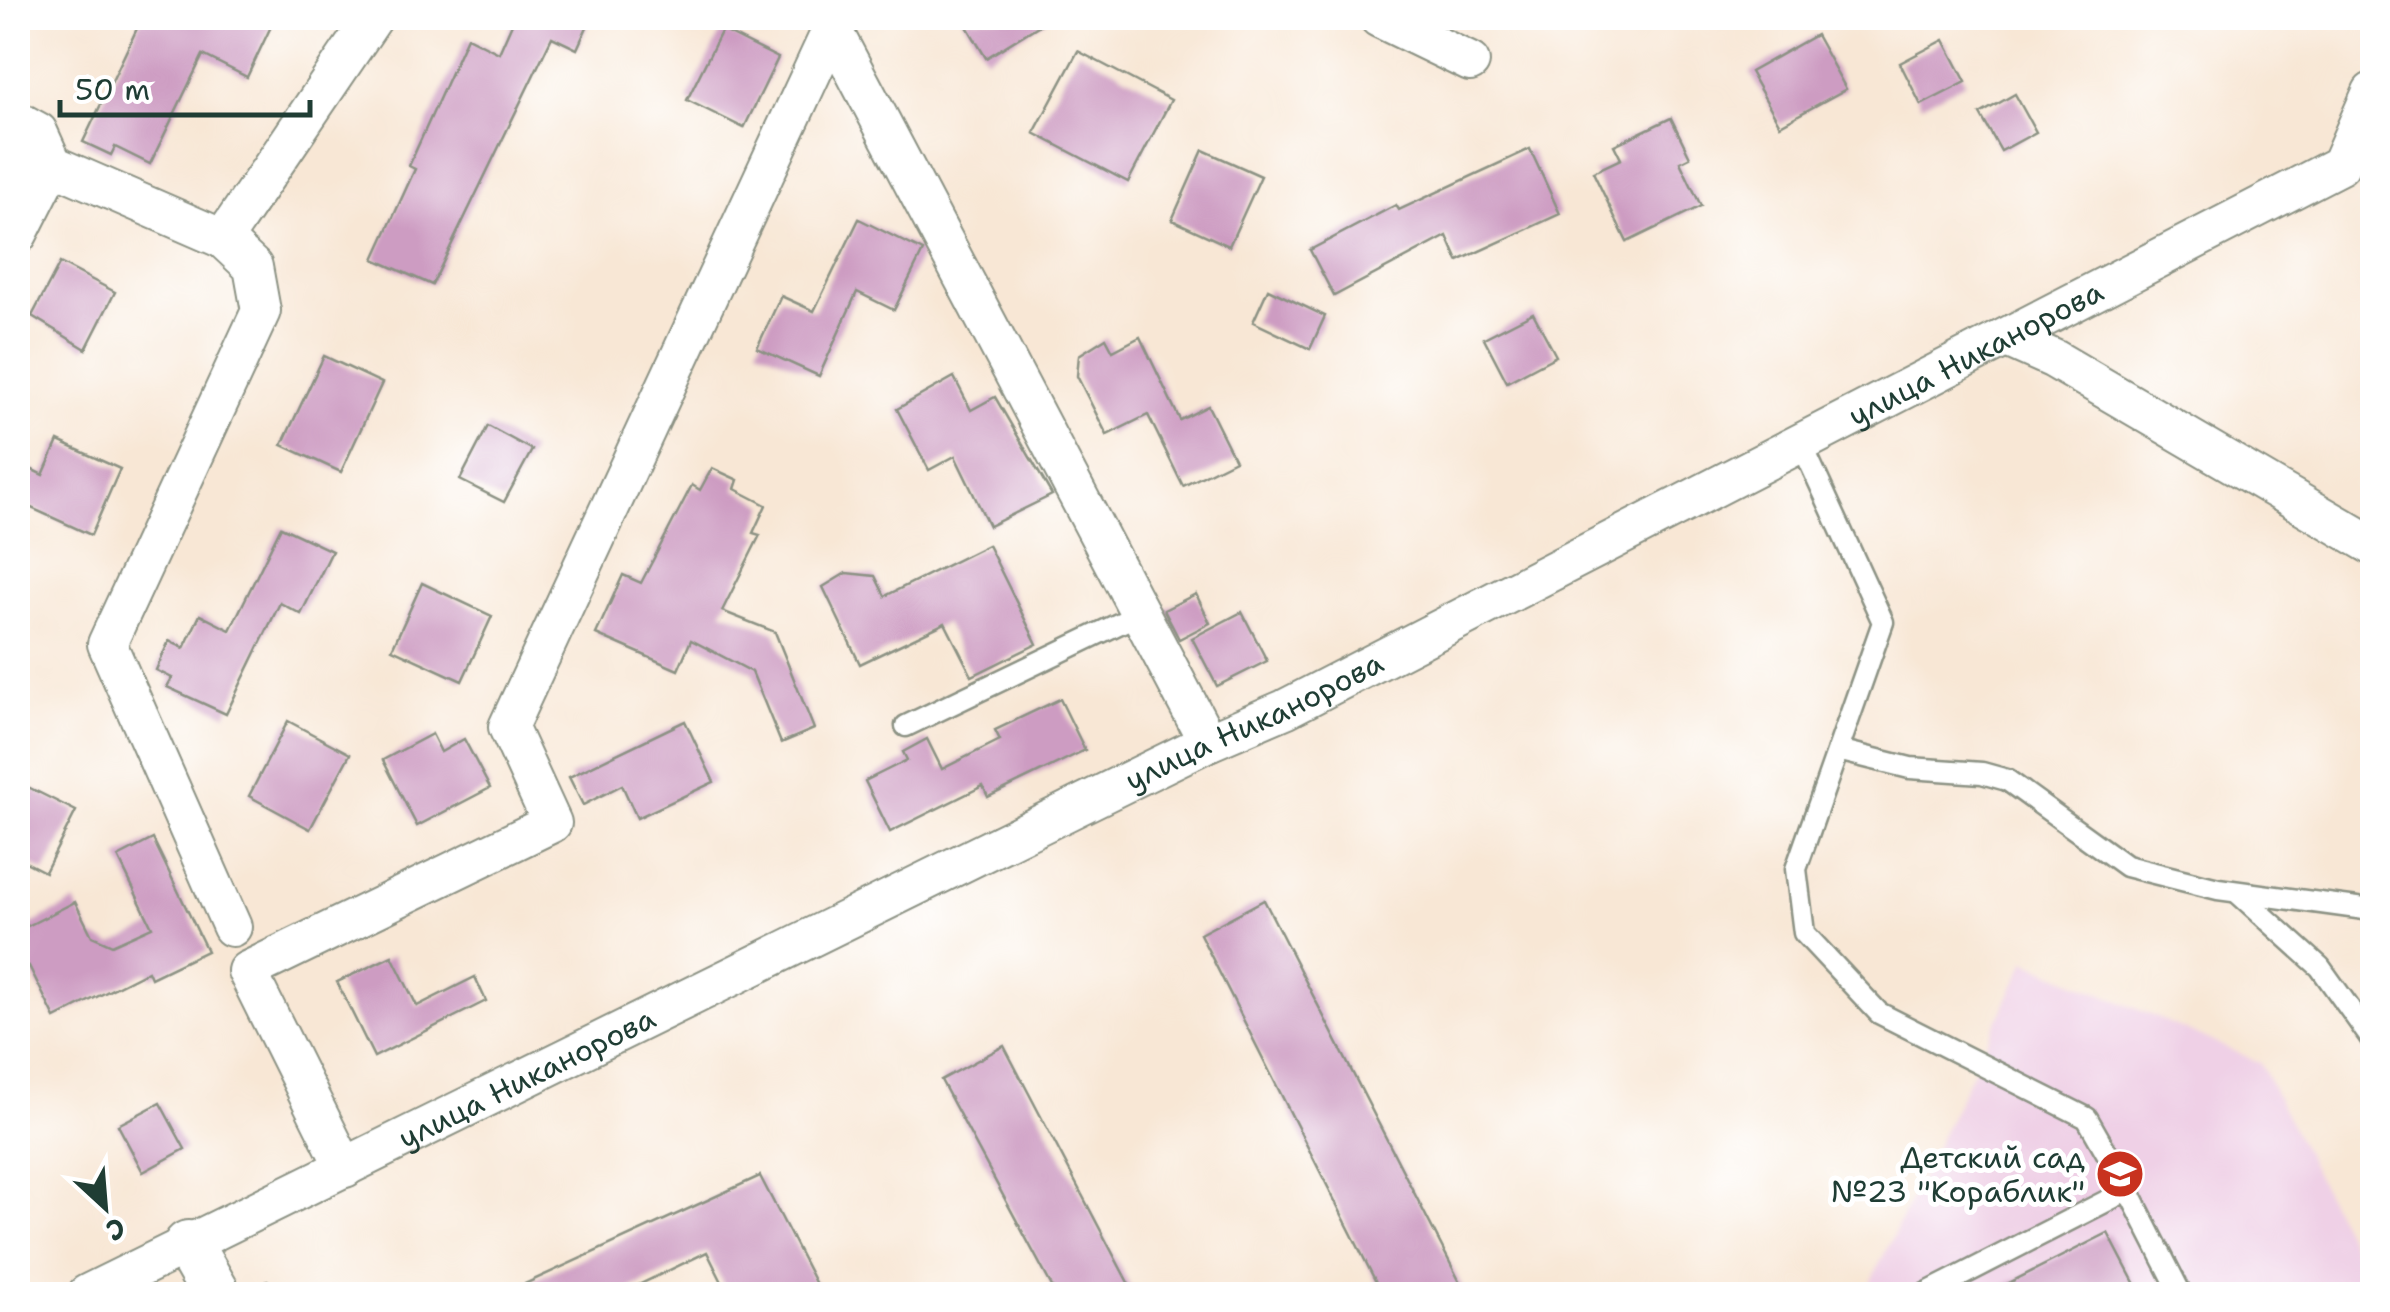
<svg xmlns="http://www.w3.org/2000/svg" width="2390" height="1312" viewBox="0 0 2390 1312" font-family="'Shantell Sans',sans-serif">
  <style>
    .built { fill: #efd0e6 }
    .building { fill: #cd9cc2 }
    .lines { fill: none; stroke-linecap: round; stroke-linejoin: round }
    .service-casing { stroke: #8c9284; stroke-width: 25 }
    .minor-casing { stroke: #8c9284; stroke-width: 42 }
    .tertiary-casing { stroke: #8c9284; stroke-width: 52 }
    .path { stroke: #8c9284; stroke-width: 6; stroke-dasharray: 8 8; stroke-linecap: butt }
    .service { stroke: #fff; stroke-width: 20 }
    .minor { stroke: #fff; stroke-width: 38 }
    .tertiary { stroke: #fff; stroke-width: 48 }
    .labels { text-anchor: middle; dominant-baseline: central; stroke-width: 10; stroke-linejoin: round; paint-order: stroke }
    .street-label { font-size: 30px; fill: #1f3d34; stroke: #fff }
    .poi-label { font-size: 30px; fill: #1f3d34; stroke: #fff; text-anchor: end }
  </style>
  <rect width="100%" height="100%" fill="#fff"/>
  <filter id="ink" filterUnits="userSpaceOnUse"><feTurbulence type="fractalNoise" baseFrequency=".01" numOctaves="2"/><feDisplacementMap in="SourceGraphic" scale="20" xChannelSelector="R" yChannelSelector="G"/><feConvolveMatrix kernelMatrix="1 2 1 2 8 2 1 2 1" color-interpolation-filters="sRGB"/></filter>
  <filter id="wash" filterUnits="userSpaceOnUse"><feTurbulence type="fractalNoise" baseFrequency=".0048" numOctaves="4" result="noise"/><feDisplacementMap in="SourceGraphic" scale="40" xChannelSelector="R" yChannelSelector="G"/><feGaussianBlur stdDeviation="2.25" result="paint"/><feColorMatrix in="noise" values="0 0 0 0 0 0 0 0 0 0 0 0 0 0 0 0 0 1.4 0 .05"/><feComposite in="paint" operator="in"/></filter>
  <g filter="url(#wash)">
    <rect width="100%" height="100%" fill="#f8e7d5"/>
    <path class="built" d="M 2026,961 L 2259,1062 L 2372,1286 L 2372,1294 L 1865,1294 Z"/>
    <g id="blocks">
      <g class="building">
        <path d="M 142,18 L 275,18 L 247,77 L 203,55 L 150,164 L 115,147 L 111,155 L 83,142 Z"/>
        <path d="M 511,18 L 591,18 L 577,49 L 552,37 L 432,285 L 374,259 L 415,169 L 409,166 L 467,37 L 499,53 L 514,19 Z"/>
        <path d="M 962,18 L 1051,18 L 986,58 Z"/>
        <path d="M 722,30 L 778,58 L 744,128 L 687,100 Z"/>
        <path d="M 1816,35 L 1846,89 L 1780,125 L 1750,72 Z"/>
        <path d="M 1944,40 L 1966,82 L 1921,105 L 1900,63 Z"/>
        <path d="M 1078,51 L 1171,100 L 1128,182 L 1034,133 Z"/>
        <path d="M 2015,94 L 2036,132 L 2001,151 L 1980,114 Z"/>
        <path d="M 1671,118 L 1690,157 L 1680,162 L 1701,206 L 1627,242 L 1593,172 L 1621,159 L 1614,145 Z"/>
        <path d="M 1530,149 L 1560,214 L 1458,261 L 1447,236 L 1334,296 L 1310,250 L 1396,205 L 1399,210 Z"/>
        <path d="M 1203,150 L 1261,176 L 1229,246 L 1172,220 Z"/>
        <path d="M 859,219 L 923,251 L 894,310 L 857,292 L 819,376 L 757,348 L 781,296 L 814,311 Z"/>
        <path d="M 60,263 L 115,292 L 86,349 L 32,316 Z"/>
        <path d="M 1268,289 L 1325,316 L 1310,349 L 1253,322 Z"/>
        <path d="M 1533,313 L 1556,356 L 1507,382 L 1484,338 Z"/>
        <path d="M 1140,337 L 1180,420 L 1208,406 L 1235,460 L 1183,486 L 1148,415 L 1107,435 L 1077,376 L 1079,355 L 1106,338 L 1113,351 Z"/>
        <path d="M 324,356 L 382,383 L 341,472 L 282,445 Z"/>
        <path d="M 954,377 L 971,410 L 995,397 L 1052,495 L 989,526 L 955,456 L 929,470 L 897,409 Z"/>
        <path d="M 488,426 L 532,450 L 504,502 L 460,480 Z"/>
        <path d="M 58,441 L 120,469 L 91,535 L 18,502 L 18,463 L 43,475 Z"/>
        <path d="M 712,468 L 738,480 L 735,489 L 766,505 L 753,533 L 760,535 L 722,611 L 775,632 L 814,729 L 781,743 L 752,672 L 691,640 L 678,670 L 596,634 L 623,575 L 641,583 L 692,485 L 700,490 Z"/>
        <path d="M 281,527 L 332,551 L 301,614 L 280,603 L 226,714 L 167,687 L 172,678 L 156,670 L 169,641 L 184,648 L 200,615 L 230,630 Z"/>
        <path d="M 988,545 L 1037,644 L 972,676 L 945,623 L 860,664 L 823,587 L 846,573 L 875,576 L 885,596 Z"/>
        <path d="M 422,583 L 492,616 L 462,681 L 392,649 Z"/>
        <path d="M 1196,594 L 1210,623 L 1179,639 L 1164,610 Z"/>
        <path d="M 1242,612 L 1267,661 L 1217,686 L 1192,638 Z"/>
        <path d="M 1060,699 L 1085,750 L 988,797 L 983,786 L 890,832 L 865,781 L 907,760 L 903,752 L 927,739 L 942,769 L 1000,740 L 995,730 Z"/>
        <path d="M 288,721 L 350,754 L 310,829 L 249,796 Z"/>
        <path d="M 685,721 L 714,782 L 637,818 L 622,785 L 583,805 L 569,777 Z"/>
        <path d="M 432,734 L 441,752 L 464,739 L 490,788 L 417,826 L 383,760 Z"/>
        <path d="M 18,782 L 76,811 L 45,872 L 18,858 Z"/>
        <path d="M 153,839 L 207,951 L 151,978 L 148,971 L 55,1018 L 29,966 L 18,972 L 18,931 L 75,902 L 92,936 L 112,945 L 152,927 L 118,857 Z"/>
        <path d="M 1264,900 L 1466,1294 L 1382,1294 L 1200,934 Z"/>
        <path d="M 392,956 L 417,1006 L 475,977 L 486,1001 L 374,1057 L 337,982 Z"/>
        <path d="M 1004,1046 L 1134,1294 L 1056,1294 L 941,1080 Z"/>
        <path d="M 160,1103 L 185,1149 L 143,1172 L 118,1125 Z"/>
        <path d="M 760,1176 L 821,1294 L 728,1294 L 707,1252 L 620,1294 L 503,1294 Z"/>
        <path d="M 2108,1233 L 2140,1294 L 1987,1294 Z"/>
      </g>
    </g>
  </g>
  <g filter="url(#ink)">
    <use href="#blocks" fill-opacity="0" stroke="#8c9284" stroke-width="2.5"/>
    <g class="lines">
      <g class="service-casing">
        <g id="service">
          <path d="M 1802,445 L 1883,622 L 1796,869 L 1804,933 L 1879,1013 L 2087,1118 L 2128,1190 L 1925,1294"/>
          <path d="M 906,726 L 1139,614"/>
          <path d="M 1838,750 L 1910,768 L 1982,773 L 2007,780 L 2126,866 L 2218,889 L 2372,910"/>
          <path d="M 2239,894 L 2320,967 L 2372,1040"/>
          <path d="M 2128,1190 L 2181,1294"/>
        </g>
      </g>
      <g class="minor-casing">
        <g id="minor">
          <path d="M 834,18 L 832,29 L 1208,742"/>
          <path d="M 1379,18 L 1470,62"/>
          <path d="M 18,121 L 38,132 L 53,165 L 223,239 L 253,267 L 261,311 L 107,644 L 232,927"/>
          <path d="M 18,234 L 53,165"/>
          <path d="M 223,239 L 373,18"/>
          <path d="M 2007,338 L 2054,359 L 2372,545"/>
          <path d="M 345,1168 L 247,971 L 552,823 L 508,727 L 832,29"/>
          <path id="s1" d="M 87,1294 L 1208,742 L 1285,709 L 2340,165 L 2372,92"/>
        </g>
      </g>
      <g class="tertiary-casing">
        <path id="tertiary" d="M 188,1245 L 216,1294"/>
      </g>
      <path class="path" d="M 252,1290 L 267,1282 L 274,1294"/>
      <use href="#service" class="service"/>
      <use href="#minor" class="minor"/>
      <use href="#tertiary" class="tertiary"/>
    </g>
  </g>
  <defs>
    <g id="school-disc" transform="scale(2.5)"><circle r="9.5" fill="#c8321e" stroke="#fff"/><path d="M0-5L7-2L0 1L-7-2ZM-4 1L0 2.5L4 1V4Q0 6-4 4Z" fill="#fff"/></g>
  </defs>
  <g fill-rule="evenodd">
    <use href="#school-disc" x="2120" y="1174"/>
  </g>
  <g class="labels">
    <g class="street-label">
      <text stroke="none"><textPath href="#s1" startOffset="2110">улица Никанорова</textPath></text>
      <text stroke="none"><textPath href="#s1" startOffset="1300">улица Никанорова</textPath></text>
      <text stroke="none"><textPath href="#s1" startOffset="490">улица Никанорова</textPath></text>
    </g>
    <g class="poi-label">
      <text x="2085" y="1157">Детский сад<tspan x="2085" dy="34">№23 "Кораблик"</tspan></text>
    </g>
  </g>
  <rect width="2390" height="1312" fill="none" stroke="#fff" stroke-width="60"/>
  <g transform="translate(105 1207) rotate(154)" stroke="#ffffff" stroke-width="8" paint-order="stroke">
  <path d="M0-8L18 38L0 25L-18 38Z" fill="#1f3d34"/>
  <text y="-15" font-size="28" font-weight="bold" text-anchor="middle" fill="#1f3d34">С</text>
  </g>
  <path d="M60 100v15h250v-15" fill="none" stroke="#1f3d34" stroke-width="5"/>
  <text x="75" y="100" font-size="30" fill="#1f3d34" stroke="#ffffff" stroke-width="8" paint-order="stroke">50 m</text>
</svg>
